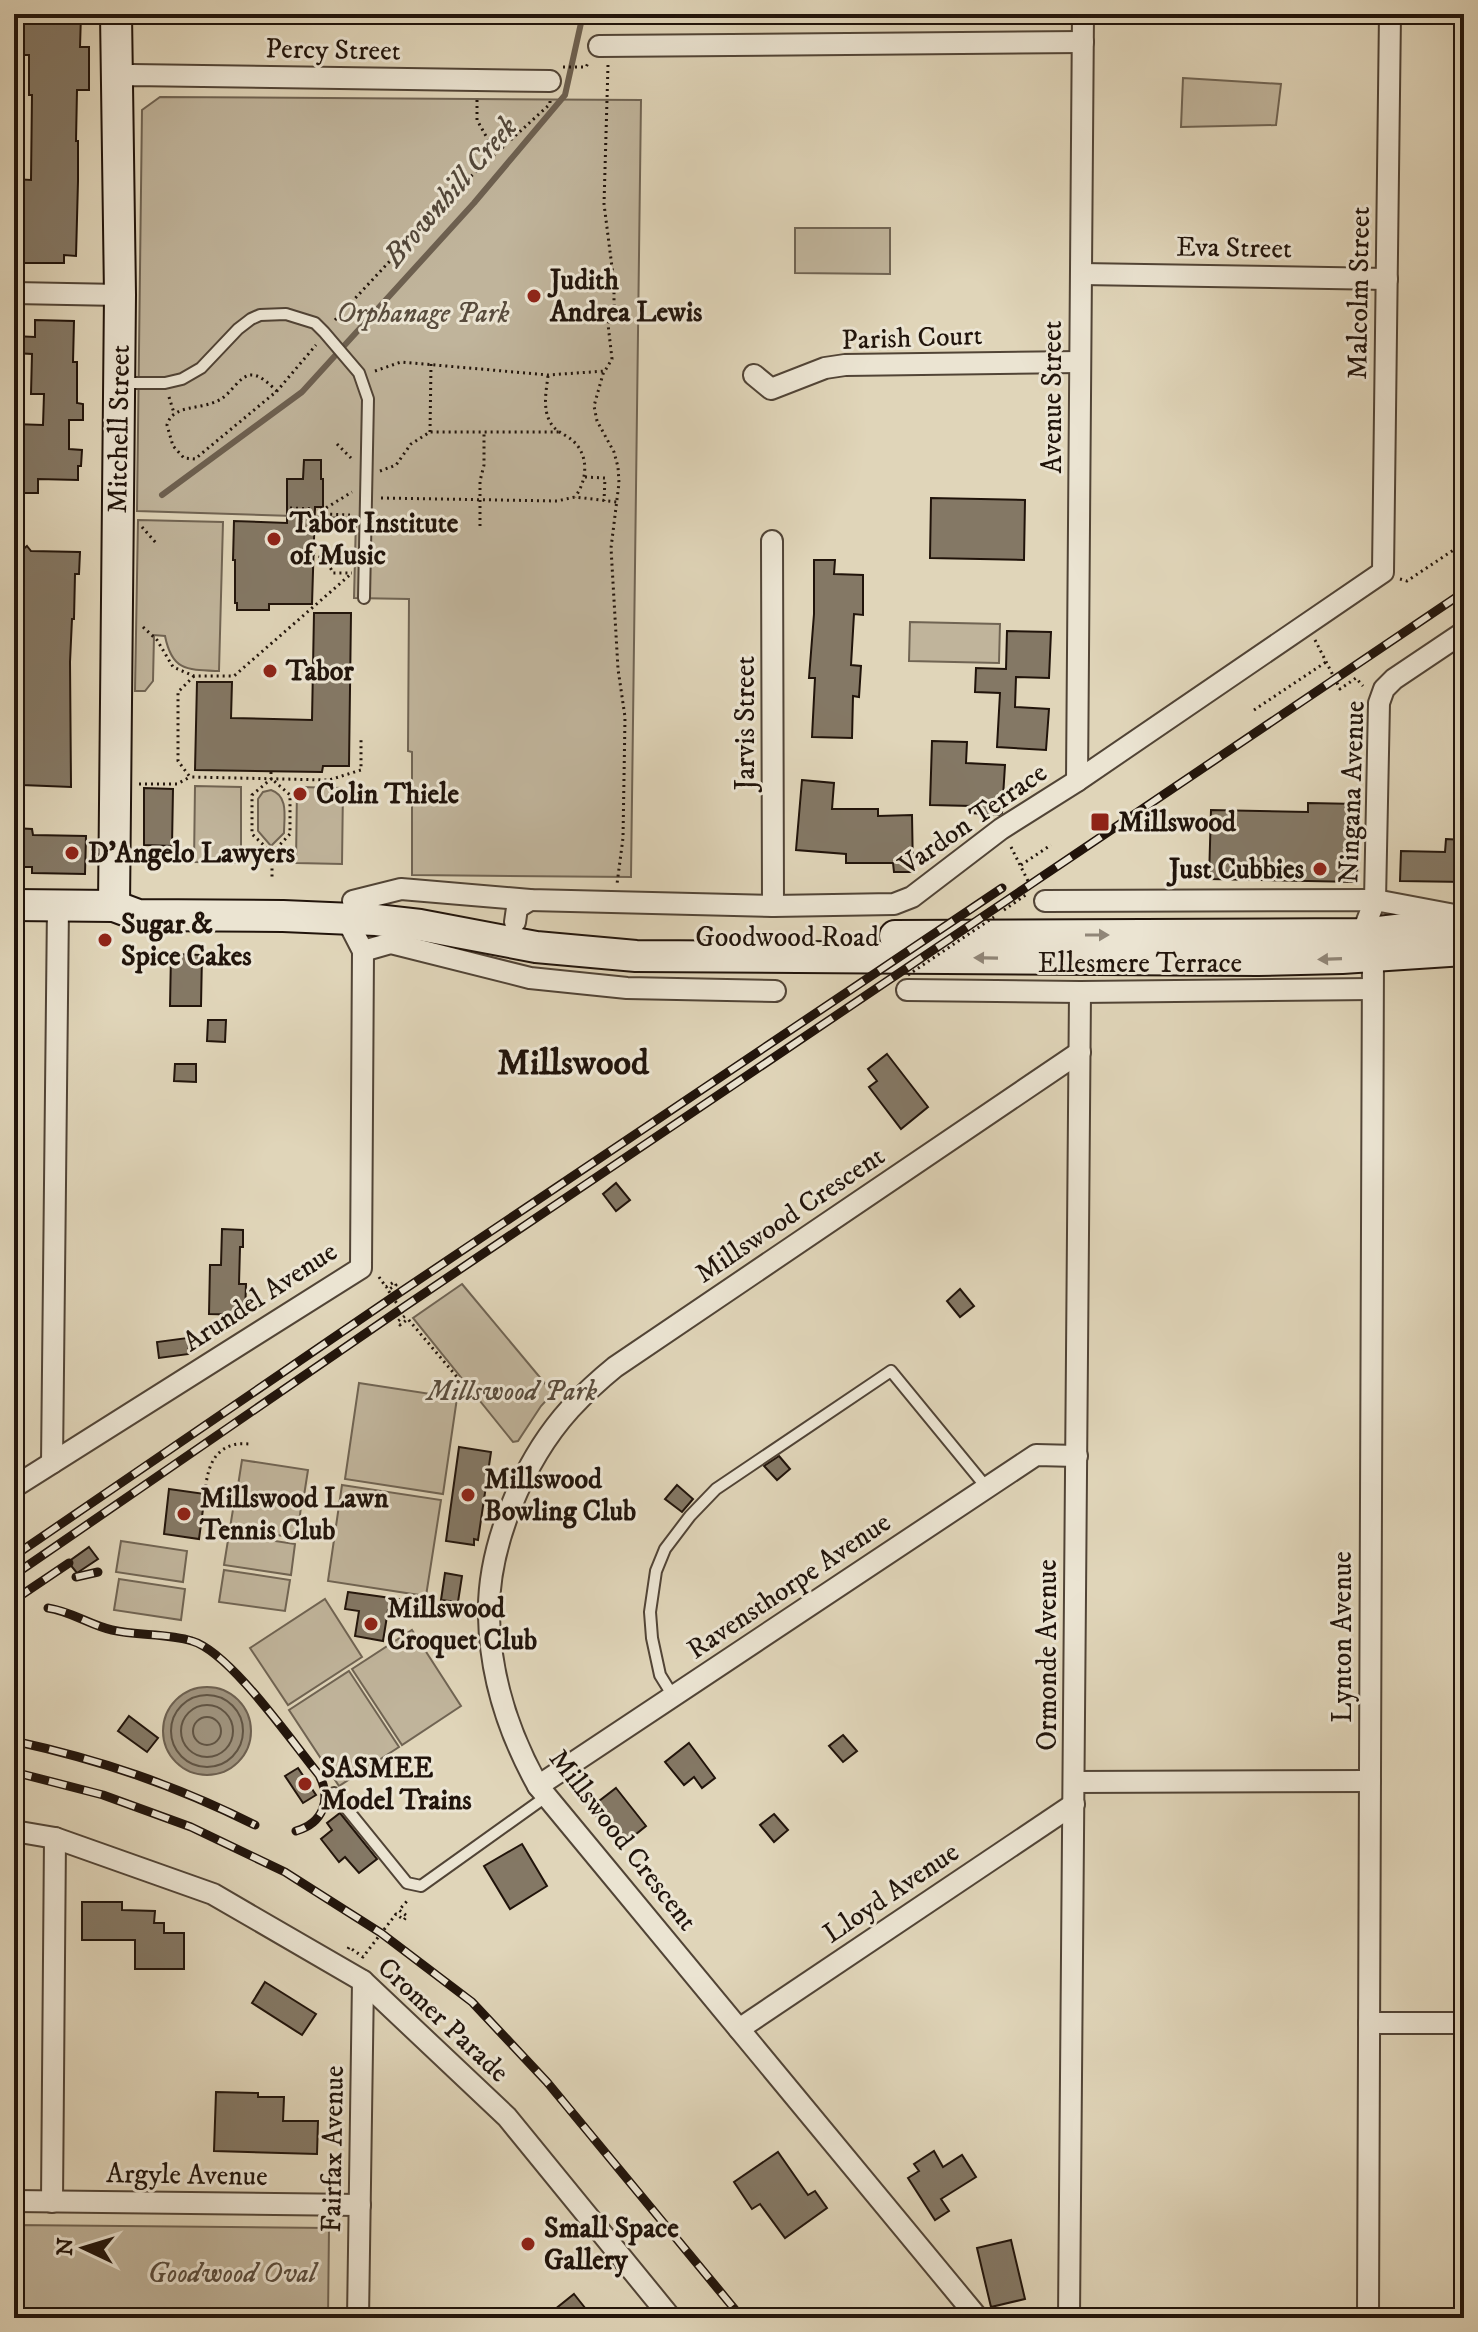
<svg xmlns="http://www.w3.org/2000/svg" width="1478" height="2332" viewBox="0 0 1478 2332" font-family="'IM FELL DW Pica',serif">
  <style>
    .green { fill: #c0b49b; stroke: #706453; stroke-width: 2 }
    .water { fill: #9f937e; stroke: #6d6050; stroke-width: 2 }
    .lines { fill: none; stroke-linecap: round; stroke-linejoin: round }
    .shore { stroke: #605444; stroke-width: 2 }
    .stream { stroke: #6d6050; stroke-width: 6 }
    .building { fill: #847865; stroke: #21140b; stroke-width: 2 }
    .lane-casing { stroke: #514436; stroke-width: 14 }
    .street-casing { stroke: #514436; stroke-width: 24 }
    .secondary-casing { stroke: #21140b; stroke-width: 34 }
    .path { stroke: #21140b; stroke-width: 3; stroke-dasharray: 2 4; stroke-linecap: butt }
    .lane { stroke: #ebe4d2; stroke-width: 10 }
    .street { stroke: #ebe4d2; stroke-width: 20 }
    .secondary { stroke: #ebe4d2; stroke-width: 30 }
    .rail-casing { stroke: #21140b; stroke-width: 9 }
    .rail { stroke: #ebe4d2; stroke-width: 6; stroke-dasharray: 18; stroke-linecap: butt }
    .path-bridge { stroke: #21140b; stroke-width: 3; stroke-dasharray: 2 4; stroke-linecap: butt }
    .oneway { fill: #908678 }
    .poi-dot { fill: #8f2418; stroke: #ebe4d2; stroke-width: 3 }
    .labels { text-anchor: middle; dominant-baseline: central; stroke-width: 6; stroke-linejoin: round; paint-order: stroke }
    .street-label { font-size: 28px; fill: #21140b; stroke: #ebe4d2 }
    .poi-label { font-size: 28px; font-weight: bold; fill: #21140b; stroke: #ebe4d2; text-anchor: start }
    .park-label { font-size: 28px; font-style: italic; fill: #594c3d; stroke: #ebe4d2 }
    .water-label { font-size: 30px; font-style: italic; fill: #534739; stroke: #ebe4d2 }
    .district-label { font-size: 36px; font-weight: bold; fill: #21140b; stroke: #ebe4d2 }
  </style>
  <rect width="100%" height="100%" fill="#e0d5b9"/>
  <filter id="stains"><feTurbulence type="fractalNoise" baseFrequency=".0025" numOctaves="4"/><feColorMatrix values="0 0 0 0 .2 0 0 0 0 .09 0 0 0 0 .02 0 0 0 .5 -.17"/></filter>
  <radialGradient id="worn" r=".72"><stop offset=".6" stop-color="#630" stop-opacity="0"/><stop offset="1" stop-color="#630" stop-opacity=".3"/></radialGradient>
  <g class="green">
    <path d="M 1183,78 L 1281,84 L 1276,125 L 1181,127 Z"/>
    <path d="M 160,97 L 641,100 L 631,877 L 412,875 L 412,752 L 408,751 L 409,599 L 354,598 L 356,518 L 137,511 L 142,110 Z"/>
    <path d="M 795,228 L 890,228 L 890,274 L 795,273 Z"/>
    <path d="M 138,520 L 223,522 L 219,671 C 187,670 172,671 165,636 L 154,635 L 153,681 L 145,691 L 135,691 Z"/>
    <path d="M 910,622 L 1000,624 L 999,663 L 909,661 Z"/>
    <path d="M 195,786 L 241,787 L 241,863 L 194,862 Z"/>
    <path d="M 297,787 L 343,788 L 342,864 L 296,863 Z"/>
    <path d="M 271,790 C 289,796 284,817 284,833 L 271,846 L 258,831 L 258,799 L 263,792 Z"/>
    <path d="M 462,1284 L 553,1393 L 541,1406 L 518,1441 L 513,1442 L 413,1318 Z"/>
    <path d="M 359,1383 L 457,1398 L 443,1494 L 345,1479 Z"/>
    <path d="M 242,1460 L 308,1470 L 303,1502 L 237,1492 Z"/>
    <path d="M 342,1485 L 441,1500 L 426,1596 L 328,1581 Z"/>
    <path d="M 235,1497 L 301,1507 L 297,1538 L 230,1528 Z"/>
    <path d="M 229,1534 L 295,1544 L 291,1575 L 224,1565 Z"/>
    <path d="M 121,1541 L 187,1551 L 183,1582 L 116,1572 Z"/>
    <path d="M 224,1570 L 290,1580 L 285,1611 L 219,1602 Z"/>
    <path d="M 119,1579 L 185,1589 L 181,1620 L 114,1610 Z"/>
    <path d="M 325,1599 L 362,1657 L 288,1705 L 250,1648 Z"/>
    <path d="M 412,1630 L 461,1706 L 402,1745 L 352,1669 Z"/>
    <path d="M 349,1671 L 399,1747 L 339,1786 L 289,1710 Z"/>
    <path d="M 14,2225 L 329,2228 L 328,2318 L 14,2318 Z"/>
  </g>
  <circle class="water" cx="207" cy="1731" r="44"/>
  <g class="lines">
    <g class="shore">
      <circle cx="207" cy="1731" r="36"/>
      <circle cx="207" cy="1731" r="26"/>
      <circle cx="207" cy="1731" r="14"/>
    </g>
    <path class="stream" d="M 162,495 L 302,392 L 474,203 L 565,95 L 583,14"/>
  </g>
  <g class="building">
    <path d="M 16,14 L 81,14 L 80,47 L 89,47 L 89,90 L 77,90 L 76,141 L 78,141 L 78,181 L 76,256 L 64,255 L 64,263 L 21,263 L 21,218 L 14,218 L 14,179 L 31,180 L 32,95 L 29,95 L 29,55 L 16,55 Z"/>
    <path d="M 35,320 L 74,321 L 73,362 L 77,362 L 77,403 L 83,404 L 83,420 L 69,420 L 69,449 L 82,450 L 81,466 L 78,466 L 78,480 L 38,479 L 38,493 L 18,493 L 19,446 L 14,446 L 14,424 L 43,425 L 44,394 L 31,394 L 32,354 L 14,353 L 14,336 L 35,337 Z"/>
    <path d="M 304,460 L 321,460 L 321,479 L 323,479 L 323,507 L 315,507 L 312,604 L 269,604 L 269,610 L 237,610 L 237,603 L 235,603 L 235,560 L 233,560 L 234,521 L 287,523 L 287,479 L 303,479 Z"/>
    <path d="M 931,498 L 1025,500 L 1024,560 L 930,558 Z"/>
    <path d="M 27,546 L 31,551 L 80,552 L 79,574 L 75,574 L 74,619 L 72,619 L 70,662 L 71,787 L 22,785 L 23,778 L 20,778 L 20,746 L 14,746 L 14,602 L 17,602 L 18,574 L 14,569 L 14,557 Z"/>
    <path d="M 814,560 L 835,560 L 834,574 L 863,575 L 863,615 L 854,614 L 851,665 L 861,666 L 859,697 L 853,696 L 852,738 L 812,737 L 815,678 L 809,678 L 814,614 Z"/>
    <path d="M 314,613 L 351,613 L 349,766 L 323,766 L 322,772 L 195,770 L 197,682 L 232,682 L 231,718 L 312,720 Z"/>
    <path d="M 1007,631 L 1051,632 L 1049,678 L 1016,677 L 1015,707 L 1049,709 L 1046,750 L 997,747 L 1000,693 L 975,692 L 976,668 L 1006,669 Z"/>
    <path d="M 932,741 L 967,742 L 966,763 L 1005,765 L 1002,813 L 999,815 L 971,813 L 972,806 L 930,805 Z"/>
    <path d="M 802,780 L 834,783 L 832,809 L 878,809 L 878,816 L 912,815 L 913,872 L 894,872 L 893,863 L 846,863 L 846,854 L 796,850 Z"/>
    <path d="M 144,788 L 173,789 L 172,846 L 144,845 Z"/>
    <path d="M 1308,803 L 1358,804 L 1357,882 L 1209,879 L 1211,810 L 1308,812 Z"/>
    <path d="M 14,828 L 32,829 L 33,835 L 86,836 L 85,874 L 32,873 L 32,867 L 14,867 Z"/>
    <path d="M 1446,839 L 1464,840 L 1464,882 L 1400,881 L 1401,851 L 1445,852 Z"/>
    <path d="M 171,954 L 202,955 L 201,1006 L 170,1006 Z"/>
    <path d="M 208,1020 L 226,1020 L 225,1042 L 207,1041 Z"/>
    <path d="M 887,1054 L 928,1107 L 901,1129 L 869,1087 L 877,1081 L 868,1069 Z"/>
    <path d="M 175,1064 L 196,1064 L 196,1082 L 174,1081 Z"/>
    <path d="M 616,1183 L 630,1200 L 616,1211 L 603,1194 Z"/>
    <path d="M 222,1229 L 243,1230 L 243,1247 L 240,1247 L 239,1284 L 246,1284 L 245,1315 L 209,1314 L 210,1265 L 221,1265 Z"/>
    <path d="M 960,1289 L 974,1306 L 960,1317 L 947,1301 Z"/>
    <path d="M 187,1338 L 189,1354 L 159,1358 L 157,1342 Z"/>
    <path d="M 459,1447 L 491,1452 L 478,1540 L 474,1539 L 474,1545 L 446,1541 Z"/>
    <path d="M 779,1456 L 790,1469 L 777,1480 L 764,1466 Z"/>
    <path d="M 677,1485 L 693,1499 L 682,1512 L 665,1499 Z"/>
    <path d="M 169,1489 L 205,1494 L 199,1539 L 164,1534 Z"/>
    <path d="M 89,1547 L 98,1559 L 77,1573 L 68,1562 Z"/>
    <path d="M 445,1573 L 462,1576 L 458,1602 L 441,1600 Z"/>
    <path d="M 348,1592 L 398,1599 L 388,1610 L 383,1641 L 355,1636 L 359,1611 L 345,1609 Z"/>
    <path d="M 129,1716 L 158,1738 L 147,1752 L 118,1731 Z"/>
    <path d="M 843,1735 L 857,1751 L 843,1762 L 829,1746 Z"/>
    <path d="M 689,1743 L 715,1778 L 702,1788 L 694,1777 L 684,1785 L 665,1762 Z"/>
    <path d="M 298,1768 L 316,1795 L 303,1803 L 285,1776 Z"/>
    <path d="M 616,1788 L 646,1826 L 620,1847 L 590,1808 Z"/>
    <path d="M 340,1813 L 377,1859 L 359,1873 L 345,1857 L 339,1862 L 321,1839 L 332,1830 L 327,1823 Z"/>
    <path d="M 774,1814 L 788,1830 L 774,1842 L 760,1825 Z"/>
    <path d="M 522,1844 L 547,1886 L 510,1909 L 484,1866 Z"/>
    <path d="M 82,1902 L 122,1902 L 122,1910 L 155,1911 L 154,1923 L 164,1923 L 164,1933 L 184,1933 L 184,1969 L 135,1969 L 135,1940 L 82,1940 Z"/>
    <path d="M 265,1982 L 316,2014 L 302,2035 L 252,2003 Z"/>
    <path d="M 216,2092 L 258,2093 L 258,2097 L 284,2097 L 283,2121 L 318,2121 L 317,2154 L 214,2151 Z"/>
    <path d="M 934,2151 L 943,2167 L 962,2155 L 976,2177 L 941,2199 L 949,2211 L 935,2220 L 908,2178 L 919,2171 L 914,2164 Z"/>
    <path d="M 778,2152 L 808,2195 L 815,2191 L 827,2208 L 785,2238 L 760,2204 L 752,2209 L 734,2182 Z"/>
    <path d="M 1011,2240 L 1025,2299 L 991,2307 L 977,2248 Z"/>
    <path d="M 574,2294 L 593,2318 L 544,2318 Z"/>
  </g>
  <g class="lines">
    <g class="lane-casing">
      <g id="lane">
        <path d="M 121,383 L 165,383 L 182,379 L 201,368 L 238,329 L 251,319 L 260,315 L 286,314 L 315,323 L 324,332 L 359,373 L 368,399 L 364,598"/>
        <path d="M 673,1696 L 660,1675 L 652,1638 L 650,1612 L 656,1571 L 665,1549 L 690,1516 L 716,1489 L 891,1371 L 987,1488"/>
        <path d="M 334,1793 L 407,1883 L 421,1886 L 547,1796"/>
      </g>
    </g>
    <g class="street-casing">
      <g id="street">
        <path d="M 599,46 L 1083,42"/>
        <path d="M 116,78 L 132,75 L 550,81"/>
        <path d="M 1081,274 L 1387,279"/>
        <path d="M 14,293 L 120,295"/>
        <path d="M 754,375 L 771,389 L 825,368 L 845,365 L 1080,362"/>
        <path d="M 772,541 L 773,906"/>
        <path d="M 1077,781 L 1083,14"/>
        <path d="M 353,901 L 401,889 L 530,900 L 773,906 L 894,904 L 912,897 L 1001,829 L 1077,781 L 1383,572 L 1390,14"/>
        <path d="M 1045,901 L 1375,900 L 1460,916"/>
        <path d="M 515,922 L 517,908 L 530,900"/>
        <path d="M 1362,934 L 1375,900 L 1379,703 L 1384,689 L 1394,679 L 1464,632"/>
        <path d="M 363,951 L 391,943 L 530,978 L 627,988 L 775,991"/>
        <path d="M 907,990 L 1080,992 L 1372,989"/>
        <path d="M 52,1463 L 58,906"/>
        <path d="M 14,1487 L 361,1268 L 363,951 L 346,918"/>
        <path d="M 1074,1782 L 1370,1781"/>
        <path d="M 538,1786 L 1036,1455 L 1077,1456"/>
        <path d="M 14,1831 L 55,1838 L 213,1894 L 363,1981 L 507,2117 L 671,2318"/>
        <path d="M 1369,2023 L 1464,2023"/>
        <path d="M 739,2029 L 1074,1804"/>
        <path d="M 14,2201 L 360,2205"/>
        <path d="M 52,2202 L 55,1838"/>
        <path d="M 358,2318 L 363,1981"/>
        <path d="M 978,2318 L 538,1786 C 509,1734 490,1676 489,1616 C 487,1546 524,1460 570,1409 C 584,1394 599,1380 615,1367 L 1080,1052"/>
        <path d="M 1069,2318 L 1080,992"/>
        <path d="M 1368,2318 L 1373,956"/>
      </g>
    </g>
    <g class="secondary-casing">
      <g id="secondary">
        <path d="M 14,905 L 114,906 L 138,915 L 283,916 L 376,920 L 420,925 L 536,947 L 636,956 L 1258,960 L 1342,958 L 1464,950"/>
        <path d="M 114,906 L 120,295 L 116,14"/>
        <path d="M 895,936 L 1362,934 L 1464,922"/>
      </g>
    </g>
    <g class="path">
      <path d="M 608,65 L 604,204 L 614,283 L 614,306 L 608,324 L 612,359 L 603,374 L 594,406 L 597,421 L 614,452 L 618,467 L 619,483 L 611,548 L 618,669 L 625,717 L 623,838 L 617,884"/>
      <path d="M 563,67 L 586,67 L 588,63"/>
      <path d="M 477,100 L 477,120 L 495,152"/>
      <path d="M 335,320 L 455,191 L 550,104 L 550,101"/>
      <path d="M 375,371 L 401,362 L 548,375 L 605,371"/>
      <path d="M 548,376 C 546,392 542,411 552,425 C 557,432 566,435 572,440 C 590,455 587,481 575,497"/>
      <path d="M 277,391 C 270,385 260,374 250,375 C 239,377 231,393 221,399 C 202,411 173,403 167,425 L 173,446 L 184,458 L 195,459 L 277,391 L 316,345"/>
      <path d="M 169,397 L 174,413"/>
      <path d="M 430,432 L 431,364"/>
      <path d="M 337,444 L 351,458"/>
      <path d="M 380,471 L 396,465 L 411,444 L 430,432 L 561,432"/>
      <path d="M 585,477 L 605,478 L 604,501"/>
      <path d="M 381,498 L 557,501 L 575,497 L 617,502"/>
      <path d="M 290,508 L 320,509 L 326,514 L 350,515"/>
      <path d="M 321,511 L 352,492"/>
      <path d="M 480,526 L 480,481 L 484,465 L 484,432"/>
      <path d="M 142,527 L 156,543"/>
      <path d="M 313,554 L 326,559 L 333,573 L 352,573"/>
      <path d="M 1400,579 L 1407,581 L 1464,543"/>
      <path d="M 143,627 L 157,640 L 173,667 L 194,676 L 234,676 L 351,574"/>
      <path d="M 1315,640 L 1340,689 L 1356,678 L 1363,686"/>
      <path d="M 194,676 L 178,692 L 178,761 L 190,777 L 329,780 L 361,770 L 361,738"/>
      <path d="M 1254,710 L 1326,662"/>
      <path d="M 271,772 L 271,779 L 252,795 L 252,834 L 272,853 L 272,878"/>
      <path d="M 139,784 L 177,784 L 190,777"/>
      <path d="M 1011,847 L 1031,887"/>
      <path d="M 272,853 L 290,834 L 290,795 L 273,780"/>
      <path d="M 1021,865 L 1051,845"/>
      <path d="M 1004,910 L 1027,894"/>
      <path d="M 379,1277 L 386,1287 L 394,1282 L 396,1285 L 388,1290 L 405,1316 L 398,1321 L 400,1325 L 408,1319 L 457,1377"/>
      <path d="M 205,1492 C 207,1473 211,1451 233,1445 C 238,1443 247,1444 252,1444"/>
      <path d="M 348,1949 L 349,1947 L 363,1957 L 396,1914 L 404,1920 L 407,1916 L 399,1910 L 409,1899"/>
    </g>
    <use href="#lane" class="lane"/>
    <use href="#street" class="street"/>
    <use href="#secondary" class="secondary"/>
    <g class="rail-casing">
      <g id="rail">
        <path d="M 14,1556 L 393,1297 L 1002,888"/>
        <path d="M 14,1575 L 401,1309 L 1464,592"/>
        <path d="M 76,1577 L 98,1572"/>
        <path d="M 14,1600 L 69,1563"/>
        <path d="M 48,1608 C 70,1611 90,1625 112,1630 C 138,1636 167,1633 192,1641 C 230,1652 292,1742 319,1775 C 332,1800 323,1823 296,1831"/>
        <path d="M 14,1741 C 101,1760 175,1785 255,1825"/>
        <path d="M 14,1772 L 103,1795 L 191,1827 L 285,1872 L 381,1933 L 472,2002 L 547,2082 L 742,2318"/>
      </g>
    </g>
    <use href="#rail" class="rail"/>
    <path class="path-bridge" d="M 908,975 L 994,917"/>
  </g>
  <defs><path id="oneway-solid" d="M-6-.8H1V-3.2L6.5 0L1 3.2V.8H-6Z" transform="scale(2)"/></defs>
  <g class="oneway">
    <use href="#oneway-solid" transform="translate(1097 935)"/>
    <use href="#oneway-solid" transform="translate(986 958) rotate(-179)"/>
    <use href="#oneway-solid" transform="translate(1330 959) rotate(178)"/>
  </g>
  <g class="poi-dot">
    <circle cx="534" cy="296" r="8"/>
    <circle cx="274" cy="539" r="8"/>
    <circle cx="270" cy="671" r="8"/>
    <circle cx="300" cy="794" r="8"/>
    <rect x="1090" y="812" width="20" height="20" rx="4"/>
    <circle cx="72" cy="853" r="8"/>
    <circle cx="1320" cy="869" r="8"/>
    <circle cx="105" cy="940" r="8"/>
    <circle cx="468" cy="1495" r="8"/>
    <circle cx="184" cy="1514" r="8"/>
    <circle cx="371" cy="1624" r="8"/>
    <circle cx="305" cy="1784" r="8"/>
    <circle cx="528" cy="2244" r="8"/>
  </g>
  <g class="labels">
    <g class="street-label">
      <text transform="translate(333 50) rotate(1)">Percy Street</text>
      <text transform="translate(1234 248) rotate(1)">Eva Street</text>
      <text transform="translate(1359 293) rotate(-89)">Malcolm Street</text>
      <text transform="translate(912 338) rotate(-2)">Parish Court</text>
      <text transform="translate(1052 397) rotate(-90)">Avenue Street</text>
      <text transform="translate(119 429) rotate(-89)">Mitchell Street</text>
      <text transform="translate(745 723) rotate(-90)">Jarvis Street</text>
      <text transform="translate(1352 792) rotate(-88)">Ningana Avenue</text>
      <text transform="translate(973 819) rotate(-35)">Vardon Terrace</text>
      <text x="787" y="937">Goodwood Road</text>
      <text x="1140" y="963">Ellesmere Terrace</text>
      <text transform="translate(790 1215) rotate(-34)">Millswood Crescent</text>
      <text transform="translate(260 1297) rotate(-33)">Arundel Avenue</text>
      <text transform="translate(789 1586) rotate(-34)">Ravensthorpe Avenue</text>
      <text transform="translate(1342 1637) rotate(-90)">Lynton Avenue</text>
      <text transform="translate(1047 1655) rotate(-90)">Ormonde Avenue</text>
      <text transform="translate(623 1840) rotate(52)">Millswood Crescent</text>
      <text transform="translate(891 1893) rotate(-34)">Lloyd Avenue</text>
      <text transform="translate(443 2020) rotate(43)">Cromer Parade</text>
      <text transform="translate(333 2149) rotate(-89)">Fairfax Avenue</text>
      <text transform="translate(187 2175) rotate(1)">Argyle Avenue</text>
    </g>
    <g class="poi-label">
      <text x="550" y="280">Judith<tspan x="550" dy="32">Andrea Lewis</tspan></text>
      <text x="290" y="523">Tabor Institute<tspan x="290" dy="32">of Music</tspan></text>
      <text x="286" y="671">Tabor</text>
      <text x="316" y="794">Colin Thiele</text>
      <text x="1118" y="822">Millswood</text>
      <text x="88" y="853">D'Angelo Lawyers</text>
      <text x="1304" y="869" text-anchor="end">Just Cubbies</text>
      <text x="121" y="924">Sugar &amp;<tspan x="121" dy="32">Spice Cakes</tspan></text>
      <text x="484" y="1479">Millswood<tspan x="484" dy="32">Bowling Club</tspan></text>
      <text x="200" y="1498">Millswood Lawn<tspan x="200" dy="32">Tennis Club</tspan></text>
      <text x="387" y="1608">Millswood<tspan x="387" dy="32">Croquet Club</tspan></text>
      <text x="321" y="1768">SASMEE<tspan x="321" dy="32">Model Trains</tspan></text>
      <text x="544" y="2228">Small Space<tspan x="544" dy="32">Gallery</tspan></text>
    </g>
    <g class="park-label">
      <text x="423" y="313">Orphanage Park</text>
      <text x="512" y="1391">Millswood Park</text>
      <text x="232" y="2273">Goodwood Oval</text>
    </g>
    <g class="water-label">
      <text transform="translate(451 192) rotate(-49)">Brownhill Creek</text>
    </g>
    <g class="district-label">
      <text x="573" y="1063">Millswood</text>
    </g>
  </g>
  <rect width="1478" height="2332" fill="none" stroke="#e0d5b9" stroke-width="48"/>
  <rect x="16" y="16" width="1446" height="2300" fill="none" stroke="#21140b" stroke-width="4"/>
  <rect x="24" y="24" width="1430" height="2284" fill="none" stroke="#21140b" stroke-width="2"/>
  <g transform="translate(84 2248) rotate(274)" stroke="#ebe4d2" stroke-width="6" paint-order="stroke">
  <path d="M0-6L14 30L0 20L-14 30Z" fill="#21140b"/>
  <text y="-12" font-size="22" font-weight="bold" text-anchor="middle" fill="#21140b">N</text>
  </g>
  <rect width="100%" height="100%" filter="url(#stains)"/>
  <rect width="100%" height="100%" fill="url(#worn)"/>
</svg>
